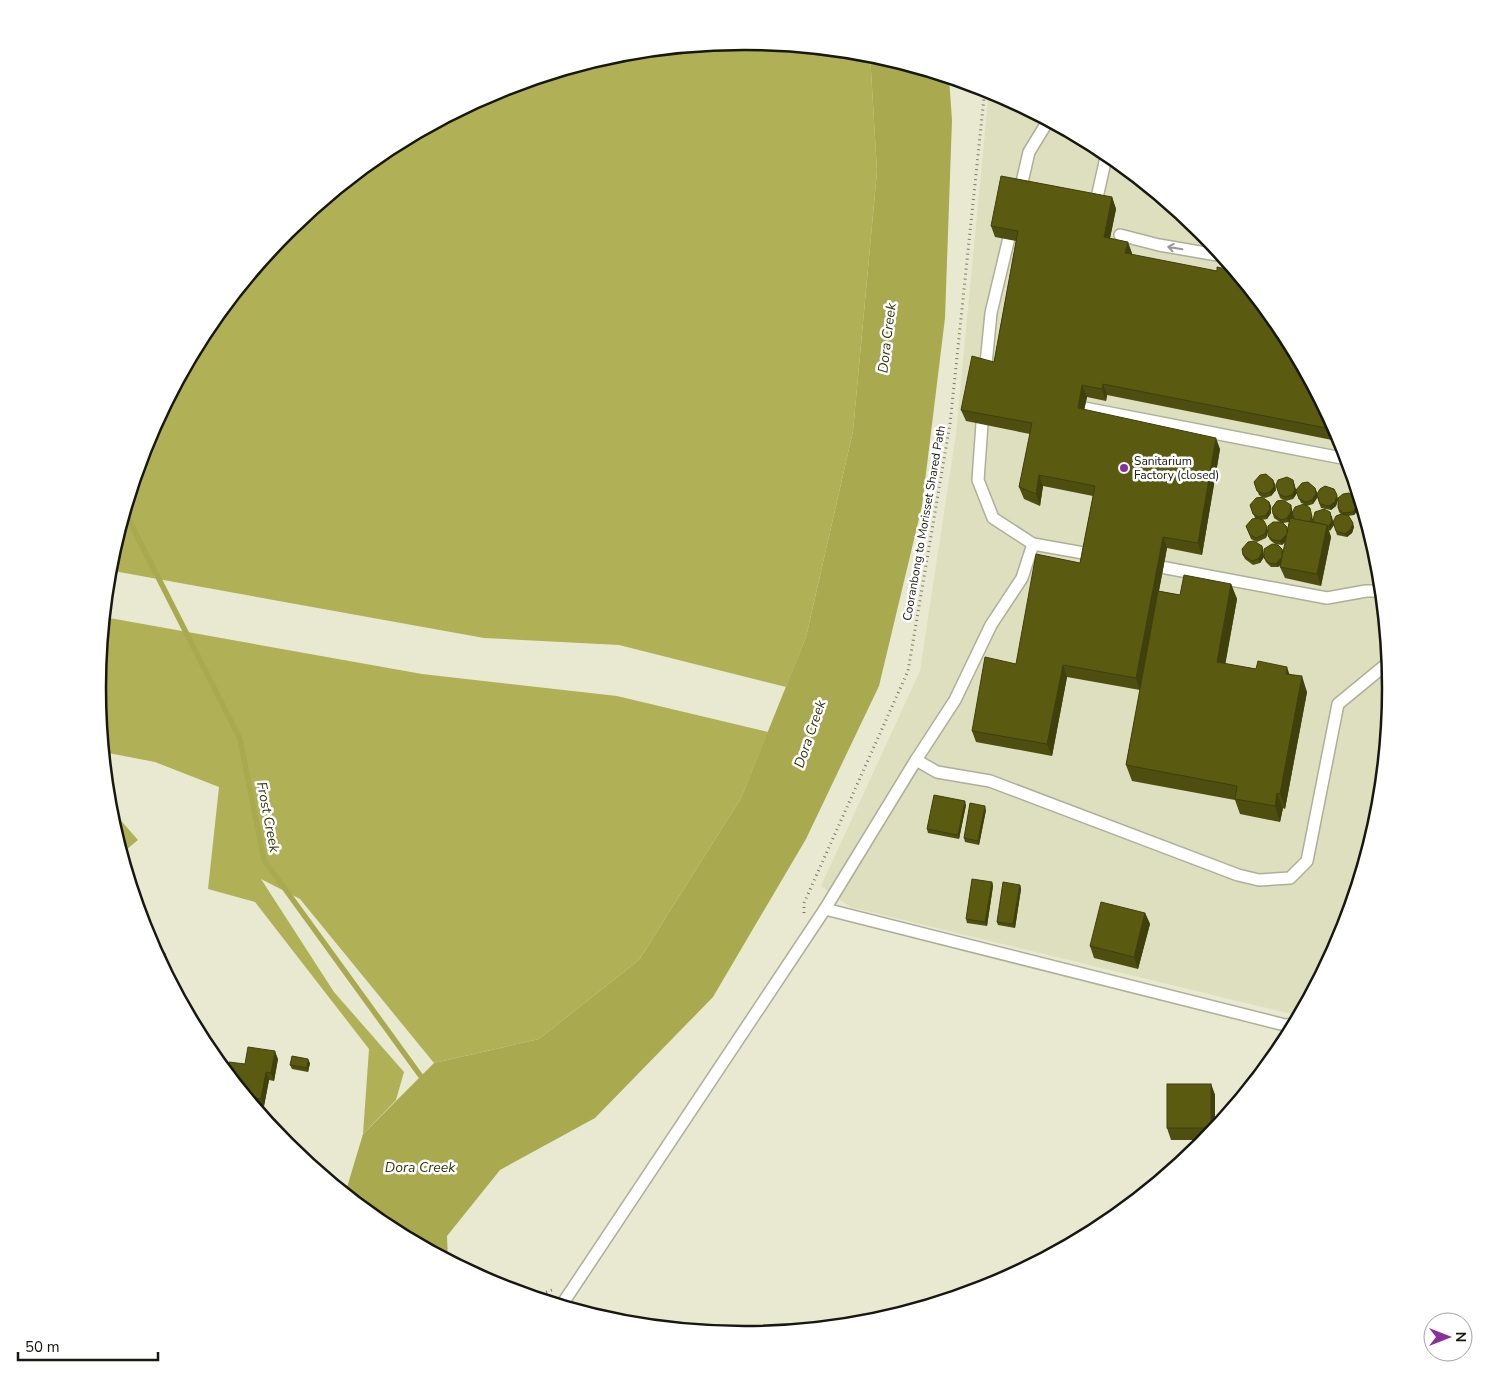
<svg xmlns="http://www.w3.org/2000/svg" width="1488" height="1377" viewBox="0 0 1488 1377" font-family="'Nunito Sans',sans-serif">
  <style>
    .built { fill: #dddfbe }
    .forest { fill: #b0b156 }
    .water { fill: #a9aa4f }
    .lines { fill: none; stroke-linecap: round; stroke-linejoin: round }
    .stream { stroke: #a9aa4f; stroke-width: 5.5 }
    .service-casing { stroke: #aeaf98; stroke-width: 14 }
    .path { stroke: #797a69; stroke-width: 3; stroke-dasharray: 1 4; stroke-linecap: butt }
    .service { stroke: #fff; stroke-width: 11 }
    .wall { fill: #4d4e0f; fill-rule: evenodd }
    .shaded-wall { fill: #3f400c }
    .building { fill: #5a5b11; stroke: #3f400c }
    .oneway { stroke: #979793 }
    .poi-dot { fill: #872f9b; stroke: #fff; stroke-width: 2 }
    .labels { text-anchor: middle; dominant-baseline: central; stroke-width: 5; stroke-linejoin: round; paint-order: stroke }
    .poi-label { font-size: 12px; fill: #17180f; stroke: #fff; text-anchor: start }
    .street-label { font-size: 12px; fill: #17180f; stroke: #fff }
    .water-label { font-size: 14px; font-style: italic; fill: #34350d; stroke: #fff }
    .rim { fill: none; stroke: #17180f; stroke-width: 2.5 }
  </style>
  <rect width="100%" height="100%" fill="#e8e9d0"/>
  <path class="built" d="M 989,90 L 1104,151 L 1202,231 L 1282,329 L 1342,441 L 1379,563 L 1391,689 L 1379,815 L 1342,936 L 1300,1016 L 850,907 L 821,886 L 920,671 L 956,434 Z"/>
  <g class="forest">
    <path d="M 744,41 L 870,54 L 877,171 L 853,431 L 806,637 L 786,687 L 619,645 L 484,638 L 108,570 L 109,562 L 146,441 L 206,329 L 287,231 L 385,150 L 497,90 L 618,54 Z"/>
    <path d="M 104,617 L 422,674 L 617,696 L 768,732 L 741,798 L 639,960 L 539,1039 L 434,1063 L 300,899 L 261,879 L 334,992 L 404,1072 L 396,1100 L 363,1134 L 369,1049 L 255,902 L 208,889 L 219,787 L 155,762 L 103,752 L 97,688 Z"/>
    <path d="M 108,806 L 138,840 L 121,854 L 109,814 Z"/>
  </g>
  <path class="water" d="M 870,54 L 949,78 L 952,120 L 945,318 L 922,506 L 879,686 L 806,839 L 713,997 L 595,1118 L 500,1170 L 447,1236 L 448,1261 L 384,1227 L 345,1194 L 363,1134 L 434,1063 L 539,1039 L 639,960 L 741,798 L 806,637 L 853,431 L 877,171 Z"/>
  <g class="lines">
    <path class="stream" d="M 125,512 L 240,739 L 264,860 L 425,1082"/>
    <g class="service-casing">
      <g id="service">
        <path d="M 1019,195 L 1029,152 L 1048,121"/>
        <path d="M 1096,202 L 1107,153"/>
        <path d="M 1120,235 L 1159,245 L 1223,256"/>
        <path d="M 985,374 L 991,313 L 1012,225"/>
        <path d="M 1069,405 L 1347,459"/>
        <path d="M 1033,544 L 1095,555"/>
        <path d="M 1150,565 L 1327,598 L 1366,591 L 1382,591"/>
        <path d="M 916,760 L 937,772 L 990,781 L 1238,875 L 1259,880 L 1290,878 L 1307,861 L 1338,704 L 1389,662"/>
        <path d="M 825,909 L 1285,1025 L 1295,1024"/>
        <path d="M 561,1306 L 825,909 L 916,760 L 955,700 L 991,625 L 1022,578 L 1033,544 L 993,518 L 978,480 L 983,410"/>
      </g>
    </g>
    <g class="path">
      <path d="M 804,913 L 804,903 L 908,671 L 950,424 L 985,88"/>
      <path d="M 532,1297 L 555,1289"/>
    </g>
    <use href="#service" class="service"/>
  </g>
  <g class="wall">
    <path d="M 1112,197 L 1116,209 L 1110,238 L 1132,253 L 1132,254 L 1282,329 L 1342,442 L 1107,395 L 1106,401 L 1087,397 L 1084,410 L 1220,449 L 1202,555 L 1167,548 L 1159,591 L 1180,595 L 1231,584 L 1237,599 L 1225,664 L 1290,674 L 1307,692 L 1285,809 L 1283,808 L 1280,822 L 1240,814 L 1235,800 L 1132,781 L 1126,765 L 1140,690 L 1067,677 L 1052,756 L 976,742 L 972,731 L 1016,664 L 1080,563 L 1093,496 L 1043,486 L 1040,506 L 1024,499 L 1019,487 L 1030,434 L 966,421 L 961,410 L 994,362 L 1016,241 L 995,237 L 991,226 Z"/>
    <path d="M 1254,482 L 1275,484 L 1276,490 L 1271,496 L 1265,498 L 1262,497 L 1269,502 L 1271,506 L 1271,513 L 1267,519 L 1262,520 L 1268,531 L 1266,538 L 1257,542 L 1251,539 L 1246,526 L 1256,518 L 1255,518 L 1250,505 L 1262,497 L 1259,495 Z"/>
    <path d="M 1294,484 L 1297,493 L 1293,499 L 1286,501 L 1280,498 L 1276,485 Z"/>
    <path d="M 1315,488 L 1317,494 L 1357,503 L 1358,510 L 1354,515 L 1348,516 L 1354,527 L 1352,533 L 1347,537 L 1337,535 L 1334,525 L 1329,531 L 1331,537 L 1321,586 L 1285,578 L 1280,567 L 1281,564 L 1278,567 L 1271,567 L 1266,562 L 1264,558 L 1283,552 L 1286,541 L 1282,545 L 1275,544 L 1270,540 L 1268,536 L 1280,522 L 1274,518 L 1273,514 L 1292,509 L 1292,512 L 1304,504 L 1301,503 L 1296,490 ZM 1317,497 L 1321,508 L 1331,510 L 1336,506 L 1338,500 L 1338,508 L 1339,512 L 1341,514 L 1333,522 L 1332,516 L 1313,519 L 1307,506 L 1313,504 L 1317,498 ZM 1290,521 L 1288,530 L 1283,523 L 1289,522 Z"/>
    <path d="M 1262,546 L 1263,550 L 1264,557 L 1260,563 L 1253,565 L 1245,559 L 1243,555 Z"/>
    <path d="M 966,805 L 959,839 L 928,833 L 927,829 Z"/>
    <path d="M 986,810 L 979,845 L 965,842 L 964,838 Z"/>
    <path d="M 992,882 L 993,886 L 987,926 L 967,923 L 966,919 Z"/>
    <path d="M 1020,885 L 1021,889 L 1015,928 L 998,925 L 997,922 Z"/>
    <path d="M 1145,913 L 1150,924 L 1138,969 L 1094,958 L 1090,946 Z"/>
    <path d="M 278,1059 L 274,1081 L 269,1080 L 264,1106 L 252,1104 L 223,1069 L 228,1070 L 245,1064 Z"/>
    <path d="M 310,1063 L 308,1072 L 292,1069 L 290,1065 Z"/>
    <path d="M 1211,1084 L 1215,1095 L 1215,1130 L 1207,1140 L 1171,1140 L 1167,1128 Z"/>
  </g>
  <g class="shaded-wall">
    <path d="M 1112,197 L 1116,209 L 1108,248 L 1104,237 Z"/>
    <path d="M 1128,242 L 1132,253 L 1130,264 L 1125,253 Z"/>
    <path d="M 1103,384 L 1107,395 L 1106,401 L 1102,389 Z"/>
    <path d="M 1082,385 L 1087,397 L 1082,420 L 1078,408 Z"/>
    <path d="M 1216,438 L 1220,449 L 1202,555 L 1198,543 Z"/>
    <path d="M 1039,475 L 1043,486 L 1040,506 L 1036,494 Z"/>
    <path d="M 1273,480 L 1275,484 L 1276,490 L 1271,496 L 1270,492 Z"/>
    <path d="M 1293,480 L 1297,493 L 1293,499 L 1292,495 Z"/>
    <path d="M 1315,488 L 1317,492 L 1317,498 L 1313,504 L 1312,500 Z"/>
    <path d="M 1337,495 L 1338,499 L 1336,506 L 1331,510 L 1329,506 Z"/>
    <path d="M 1356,499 L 1357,503 L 1358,510 L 1354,515 L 1353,512 Z"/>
    <path d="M 1269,502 L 1271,506 L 1271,513 L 1267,519 L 1266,515 Z"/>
    <path d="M 1291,505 L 1292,509 L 1293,516 L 1289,522 L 1287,518 Z"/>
    <path d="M 1330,512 L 1334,525 L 1330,531 L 1329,527 Z"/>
    <path d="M 1353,523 L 1354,527 L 1352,533 L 1347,537 L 1345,534 Z"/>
    <path d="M 1327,525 L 1331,537 L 1321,586 L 1317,574 Z"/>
    <path d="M 1267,527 L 1268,531 L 1266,538 L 1265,534 Z"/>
    <path d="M 1287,527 L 1288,531 L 1289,538 L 1282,545 L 1280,541 Z"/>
    <path d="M 1163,537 L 1167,548 L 1140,690 L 1136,678 Z"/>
    <path d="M 1262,546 L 1263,550 L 1264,557 L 1260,563 L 1258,559 Z"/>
    <path d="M 1282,549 L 1284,553 L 1285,560 L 1278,567 L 1276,564 Z"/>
    <path d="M 1231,584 L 1237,599 L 1223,677 L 1217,662 Z"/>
    <path d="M 1063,665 L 1067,677 L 1052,756 L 1047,744 Z"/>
    <path d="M 1287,667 L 1292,682 L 1286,674 Z"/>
    <path d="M 1302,676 L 1307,692 L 1285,809 L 1280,794 Z"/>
    <path d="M 1277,793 L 1283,808 L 1280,822 L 1275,806 Z"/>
    <path d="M 965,801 L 966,805 L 959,839 L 958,835 Z"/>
    <path d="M 985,806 L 986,810 L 979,845 L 978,841 Z"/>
    <path d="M 992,882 L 993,886 L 987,926 L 985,922 Z"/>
    <path d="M 1020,885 L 1021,889 L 1015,928 L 1013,924 Z"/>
    <path d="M 1145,913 L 1150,924 L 1138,969 L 1134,957 Z"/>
    <path d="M 165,953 L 168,961 L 166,973 L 163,967 Z"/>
    <path d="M 275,1051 L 278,1059 L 274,1081 L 271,1073 Z"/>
    <path d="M 308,1059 L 310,1063 L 308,1072 L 307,1068 Z"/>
    <path d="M 266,1072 L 269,1080 L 264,1106 L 261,1099 Z"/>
    <path d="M 1211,1084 L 1215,1095 L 1215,1130 L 1213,1133 L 1211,1128 Z"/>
  </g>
  <g class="building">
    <path d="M 1001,176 L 1112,197 L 1104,237 L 1128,242 L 1125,253 L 1217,271 L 1217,267 L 1235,271 L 1282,329 L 1336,430 L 1103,384 L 1102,389 L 1082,385 L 1078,408 L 1216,438 L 1198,543 L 1163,537 L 1136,678 L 1063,665 L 1047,744 L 972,731 L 985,657 L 1016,664 L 1036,554 L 1080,563 L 1095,486 L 1039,475 L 1036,494 L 1019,487 L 1032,423 L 961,410 L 972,356 L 994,362 L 1018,231 L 991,226 Z"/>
    <path d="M 1266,474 L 1273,480 L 1274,487 L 1270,492 L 1264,494 L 1257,491 L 1254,482 L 1260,475 Z"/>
    <path d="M 1287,477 L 1293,480 L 1295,490 L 1292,495 L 1285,497 L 1279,494 L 1276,485 L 1278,480 Z"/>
    <path d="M 1308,482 L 1315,488 L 1316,494 L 1312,500 L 1306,502 L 1299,499 L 1296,490 L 1302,483 Z"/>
    <path d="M 1325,486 L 1334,489 L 1337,495 L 1335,502 L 1329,506 L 1320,504 L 1317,494 L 1320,489 Z"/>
    <path d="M 1349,493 L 1356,499 L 1357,506 L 1353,512 L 1343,513 L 1338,508 L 1338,498 L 1343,494 Z"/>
    <path d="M 1262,497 L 1269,502 L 1270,509 L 1266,515 L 1259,517 L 1253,514 L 1250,505 L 1256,498 Z"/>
    <path d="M 1283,500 L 1291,505 L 1291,512 L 1287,518 L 1281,520 L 1273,514 L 1272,508 L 1277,501 Z"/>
    <path d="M 1304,504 L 1310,508 L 1312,517 L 1309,522 L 1294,519 L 1292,513 L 1295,507 Z"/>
    <path d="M 1324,509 L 1330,512 L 1332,521 L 1328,527 L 1327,525 L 1314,522 L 1313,520 L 1315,512 Z"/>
    <path d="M 1341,514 L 1348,515 L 1353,523 L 1351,529 L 1345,534 L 1336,531 L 1333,522 L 1336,516 Z"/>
    <path d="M 1258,518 L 1264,521 L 1267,527 L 1265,534 L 1256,538 L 1250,535 L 1246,526 L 1252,519 Z"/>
    <path d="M 1290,518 L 1327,525 L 1317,574 L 1280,567 Z"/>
    <path d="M 1273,522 L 1282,522 L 1287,527 L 1287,534 L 1280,541 L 1273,540 L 1268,536 L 1268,526 Z"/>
    <path d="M 1254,541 L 1262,546 L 1262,553 L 1258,559 L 1252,561 L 1243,555 L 1242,549 L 1248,542 Z"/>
    <path d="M 1272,544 L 1278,545 L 1282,549 L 1282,557 L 1276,564 L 1269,563 L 1264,558 L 1264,549 Z"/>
    <path d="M 1184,575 L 1231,584 L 1217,662 L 1256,669 L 1258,661 L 1287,667 L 1286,674 L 1302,676 L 1280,794 L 1277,793 L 1275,806 L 1235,799 L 1237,786 L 1126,765 L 1158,591 L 1180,595 Z"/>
    <path d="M 934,795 L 965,801 L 958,835 L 927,829 Z"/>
    <path d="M 970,803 L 985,806 L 978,841 L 964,838 Z"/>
    <path d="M 972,879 L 992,882 L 985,922 L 966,919 Z"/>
    <path d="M 1003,882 L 1020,885 L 1013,924 L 997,922 Z"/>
    <path d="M 1101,902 L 1145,913 L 1134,957 L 1090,946 Z"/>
    <path d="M 154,951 L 165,953 L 163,967 Z"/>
    <path d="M 248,1047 L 275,1051 L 271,1073 L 266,1072 L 261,1099 L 245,1096 L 223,1069 L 228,1070 L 229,1062 L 245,1064 Z"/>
    <path d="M 292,1056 L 308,1059 L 307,1068 L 290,1065 Z"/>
    <rect x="1167" y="1084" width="44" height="44"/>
  </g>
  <defs><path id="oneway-shaft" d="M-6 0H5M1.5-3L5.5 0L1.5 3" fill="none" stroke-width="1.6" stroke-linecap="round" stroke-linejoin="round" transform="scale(1.25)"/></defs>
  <use class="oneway" href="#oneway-shaft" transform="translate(1175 248) rotate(-170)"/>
  <circle class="poi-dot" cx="1124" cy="468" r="5"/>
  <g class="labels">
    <g class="poi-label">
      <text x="1134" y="461">Sanitarium<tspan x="1134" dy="14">Factory (closed)</tspan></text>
    </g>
    <g class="street-label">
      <text transform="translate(924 523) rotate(-80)">Cooranbong to Morisset Shared Path</text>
    </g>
    <g class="water-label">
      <text transform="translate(887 338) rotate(-83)">Dora Creek</text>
      <text transform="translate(810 734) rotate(-71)">Dora Creek</text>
      <text transform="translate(268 817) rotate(79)">Frost Creek</text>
      <text x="420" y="1167">Dora Creek</text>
    </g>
  </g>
  <path d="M0 0H1488V1377H0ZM106 688a638 638 0 1 1 1276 0a638 638 0 1 1-1276 0Z" fill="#fff" fill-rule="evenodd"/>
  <path class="rim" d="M106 688a638 638 0 1 1 1276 0a638 638 0 1 1-1276 0Z"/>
  <g transform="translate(1448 1337) rotate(90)"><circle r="24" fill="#ffffff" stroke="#a2a39f"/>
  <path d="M0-4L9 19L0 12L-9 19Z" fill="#872f9b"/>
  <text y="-8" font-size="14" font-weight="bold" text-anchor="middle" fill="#17180f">N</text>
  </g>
  <path d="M18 1352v8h140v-8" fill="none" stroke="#17180f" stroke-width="2.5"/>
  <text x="25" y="1352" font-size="15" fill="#17180f" stroke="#ffffff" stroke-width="4" paint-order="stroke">50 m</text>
</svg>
